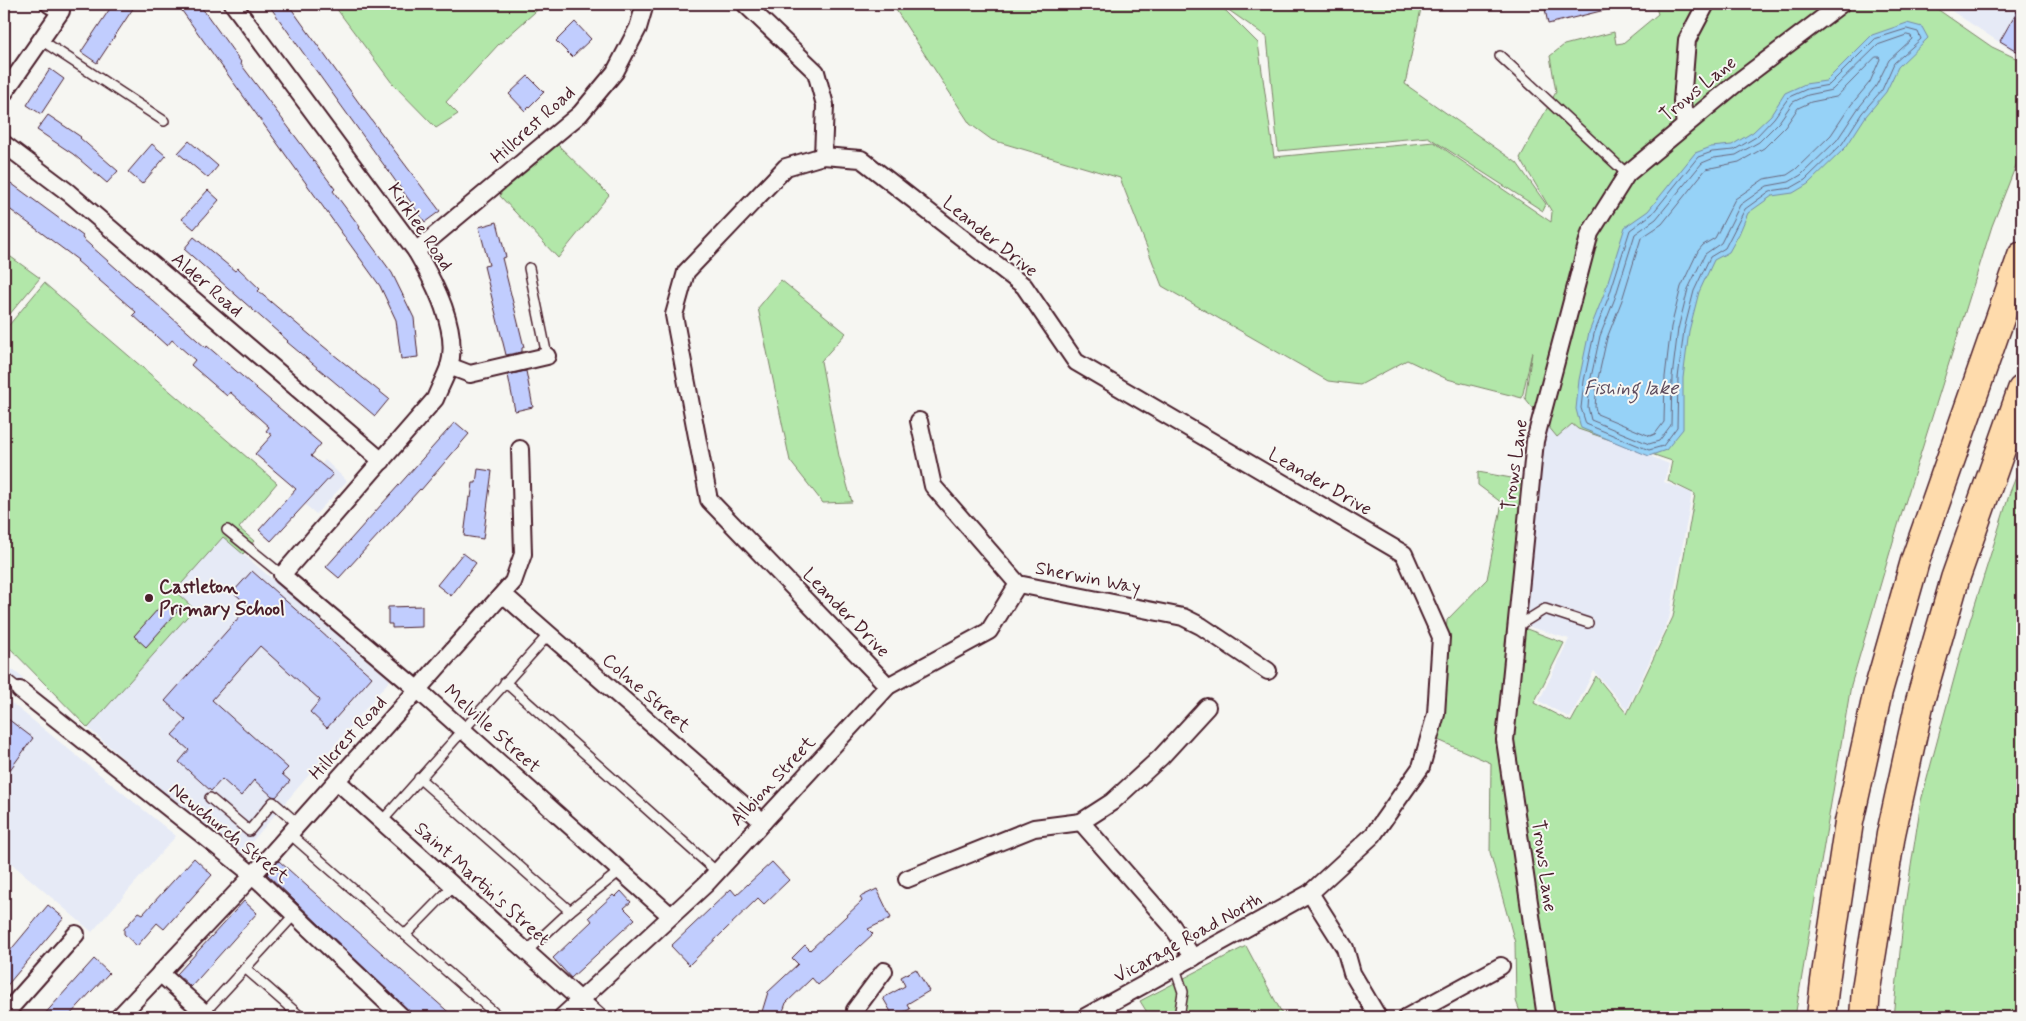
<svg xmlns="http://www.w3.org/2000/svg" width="2026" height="1021" viewBox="0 0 2026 1021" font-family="Mynerve,sans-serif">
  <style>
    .built { fill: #e6eaf6 }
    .green { fill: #b2e7a9; stroke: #7e836a }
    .water { fill: #96d2f7; stroke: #788aa5 }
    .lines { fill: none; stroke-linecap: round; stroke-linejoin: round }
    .shore { stroke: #68677d; stroke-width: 1 }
    .building { fill: #c1cdfe; stroke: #4a1f2b }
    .service-casing { stroke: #4a1f2b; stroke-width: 12 }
    .minor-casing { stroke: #4a1f2b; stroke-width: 20 }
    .motorway-casing { stroke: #4a1f2b; stroke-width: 31 }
    .service { stroke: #f6f6f2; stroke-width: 9 }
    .minor { stroke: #f6f6f2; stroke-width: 16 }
    .motorway { stroke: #fedbac; stroke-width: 28 }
    .poi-dot { fill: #4a1f2b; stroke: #f6f6f2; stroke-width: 2 }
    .labels { text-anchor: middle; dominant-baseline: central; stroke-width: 4; stroke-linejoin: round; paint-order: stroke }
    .street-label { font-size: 19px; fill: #4a1f2b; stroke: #f6f6f2 }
    .poi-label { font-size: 19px; font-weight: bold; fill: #4a1f2b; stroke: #f6f6f2; text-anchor: start }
    .water-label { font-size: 20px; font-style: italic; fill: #5d4c5e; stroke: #f6f6f2 }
  </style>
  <rect width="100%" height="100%" fill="#f6f6f2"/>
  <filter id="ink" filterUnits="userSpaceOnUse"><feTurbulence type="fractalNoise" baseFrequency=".02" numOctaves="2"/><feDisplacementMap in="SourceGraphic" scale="10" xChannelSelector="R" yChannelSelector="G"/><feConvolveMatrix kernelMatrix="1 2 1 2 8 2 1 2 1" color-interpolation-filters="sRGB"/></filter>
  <g filter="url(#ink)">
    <g class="built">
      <path d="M 1941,4 L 2022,4 L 2022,57 Z"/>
      <path d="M 44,283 L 277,483 L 239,528 L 254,541 L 243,554 L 390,680 L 238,858 L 88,728 L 4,642 L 4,331 Z"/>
      <path d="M 1549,413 L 1669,464 L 1664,482 L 1692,493 L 1669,619 L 1627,710 L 1594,671 L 1570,718 L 1539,701 L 1569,639 L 1527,626 L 1532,517 Z"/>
      <path d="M 325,460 L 347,481 L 316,514 L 294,495 Z"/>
      <path d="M 4,663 L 23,678 L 4,697 L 176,836 L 92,932 L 4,857 Z"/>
    </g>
    <g class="green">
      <path d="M 333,4 L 544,4 L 498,45 L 446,102 L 458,114 L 436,128 L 392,83 Z"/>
      <path d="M 899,4 L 1215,4 L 1226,11 L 1258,43 L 1274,157 L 1434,142 L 1551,222 L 1552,212 L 1520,158 L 1556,92 L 1550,56 L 1564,45 L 1614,32 L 1616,44 L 1623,43 L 1658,14 L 1655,4 L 1930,4 L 1992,47 L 2022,61 L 2022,150 L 1992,226 L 1895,535 L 1851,685 L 1795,1017 L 1522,1017 L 1516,1001 L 1515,943 L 1490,852 L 1491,763 L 1438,740 L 1447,620 L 1487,579 L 1502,503 L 1478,485 L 1478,472 L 1528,481 L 1524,628 L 1564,643 L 1534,703 L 1571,722 L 1596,676 L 1627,714 L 1673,617 L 1695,494 L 1668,481 L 1672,461 L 1578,429 L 1572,424 L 1557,437 L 1525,398 L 1532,352 L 1522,398 L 1447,379 L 1407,360 L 1360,385 L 1328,381 L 1162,286 L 1120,178 L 992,140 L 970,124 L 894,7 Z"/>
      <path d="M 1220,4 L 1422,4 L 1405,84 L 1517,163 L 1546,204 L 1543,211 L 1428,137 L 1278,151 L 1267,37 Z"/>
      <path d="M 555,142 L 609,195 L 558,258 L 500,196 L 503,187 Z"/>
      <path d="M 4,252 L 40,278 L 4,321 Z"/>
      <path d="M 781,280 L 846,333 L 821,361 L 839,456 L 852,502 L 823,503 L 790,461 L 758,308 Z"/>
      <path d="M 44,283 L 277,483 L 239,528 L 254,541 L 243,554 L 223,537 L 175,591 L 194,609 L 88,728 L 4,642 L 4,331 Z"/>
      <path d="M 2022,462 L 2022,1017 L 1893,1017 L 1905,905 L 1921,801 L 1968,627 L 2010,492 Z"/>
      <path d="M 1246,946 L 1284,1017 L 1150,1017 L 1140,1001 Z"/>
    </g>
    <path class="water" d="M 1907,23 L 1922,27 L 1928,38 L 1898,67 L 1886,92 L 1866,116 L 1846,147 L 1808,184 L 1793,193 L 1772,196 L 1748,213 L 1739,234 L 1729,252 L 1714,260 L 1699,292 L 1689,331 L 1683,378 L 1683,429 L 1666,450 L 1649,456 L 1581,428 L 1576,409 L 1579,380 L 1589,332 L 1604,294 L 1625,227 L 1648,211 L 1695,153 L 1711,147 L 1732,145 L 1753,132 L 1771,115 L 1785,93 L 1805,84 L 1826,81 L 1872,35 Z"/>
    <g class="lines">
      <g class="shore">
        <path d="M 1907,29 L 1918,32 L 1921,39 L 1894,63 L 1882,90 L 1862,113 L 1842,144 L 1805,180 L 1791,188 L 1770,191 L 1745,209 L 1725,248 L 1710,257 L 1694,291 L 1684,330 L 1678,378 L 1677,427 L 1663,446 L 1649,450 L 1586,424 L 1581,408 L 1584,381 L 1594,334 L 1609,296 L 1630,230 L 1652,214 L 1698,157 L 1712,152 L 1734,150 L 1756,137 L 1774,118 L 1789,97 L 1807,89 L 1829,85 L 1875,39 Z"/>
        <path d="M 1907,35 L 1911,36 L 1912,39 L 1889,60 L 1876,86 L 1857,110 L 1837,140 L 1801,175 L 1789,182 L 1767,186 L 1740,205 L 1721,243 L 1705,254 L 1688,289 L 1678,329 L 1672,377 L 1671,425 L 1659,441 L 1649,444 L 1591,420 L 1588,407 L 1590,382 L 1600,336 L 1615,298 L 1635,234 L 1656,219 L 1702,163 L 1714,158 L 1736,155 L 1759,142 L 1779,122 L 1793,102 L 1808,95 L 1832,90 L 1878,45 Z"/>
        <path d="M 1876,57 L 1879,57 L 1880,59 L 1870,82 L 1851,105 L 1831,135 L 1796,169 L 1787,175 L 1764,179 L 1735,199 L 1715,238 L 1703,245 L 1698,251 L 1681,287 L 1671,327 L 1665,377 L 1664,422 L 1655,434 L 1650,436 L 1597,414 L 1595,407 L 1597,383 L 1607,338 L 1622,300 L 1641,238 L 1662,224 L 1706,169 L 1739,162 L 1764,148 L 1785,127 L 1798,108 L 1811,102 L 1836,97 Z"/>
      </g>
    </g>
    <g class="building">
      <path d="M 113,4 L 136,4 L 97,63 L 81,52 Z"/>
      <path d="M 177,4 L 199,4 L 241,62 L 240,63 L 335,189 L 333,191 L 360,227 L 359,228 L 392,273 L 414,318 L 418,357 L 401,359 L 396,320 L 380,286 Z"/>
      <path d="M 268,4 L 288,4 L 364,110 L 440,211 L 425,222 Z"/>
      <path d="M 1567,4 L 1608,4 L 1609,9 L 1548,24 L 1545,9 Z"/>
      <path d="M 2021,4 L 2022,4 L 2022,54 L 2000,41 Z"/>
      <path d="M 575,22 L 591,39 L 572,57 L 556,41 Z"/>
      <path d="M 50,69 L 64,79 L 41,114 L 27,105 Z"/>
      <path d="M 528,76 L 544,92 L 525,111 L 509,94 Z"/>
      <path d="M 48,115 L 81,137 L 80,138 L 118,171 L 107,183 L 73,154 L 37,130 Z"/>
      <path d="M 189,141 L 218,166 L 208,178 L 178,153 Z"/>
      <path d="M 152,144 L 166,156 L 142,184 L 128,172 Z"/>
      <path d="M 4,178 L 83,236 L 82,238 L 206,348 L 207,346 L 321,444 L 311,456 L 333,474 L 271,541 L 259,530 L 296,489 L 255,454 L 272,435 L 266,431 L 269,427 L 230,392 L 227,396 L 191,365 L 195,360 L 172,340 L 167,346 L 133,315 L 136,312 L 77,261 L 78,260 L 4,205 Z"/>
      <path d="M 208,190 L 219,200 L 194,229 L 182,219 Z"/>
      <path d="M 497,222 L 506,257 L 502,258 L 524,347 L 522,348 L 522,352 L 506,355 L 484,266 L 489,265 L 479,227 Z"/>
      <path d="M 194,237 L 235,271 L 238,268 L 260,289 L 258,291 L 323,346 L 389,399 L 375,416 L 287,342 L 288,341 L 184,249 Z"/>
      <path d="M 526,371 L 533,407 L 515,411 L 508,375 Z"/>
      <path d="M 455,422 L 469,434 L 421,490 L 420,489 L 339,578 L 326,567 Z"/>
      <path d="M 478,469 L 492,471 L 483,539 L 464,536 L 469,497 L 471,498 L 473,483 L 476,483 Z"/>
      <path d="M 463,553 L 476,563 L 451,596 L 437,585 Z"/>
      <path d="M 252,571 L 372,677 L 327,728 L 310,712 L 320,700 L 260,646 L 212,700 L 288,768 L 282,774 L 290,781 L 276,797 L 272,796 L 254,780 L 241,796 L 222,779 L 211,791 L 179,762 L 189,750 L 172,735 L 186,720 L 165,701 L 249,606 L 233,592 Z"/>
      <path d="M 166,600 L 178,611 L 146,647 L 134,636 Z"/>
      <path d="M 422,606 L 422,627 L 392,628 L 392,624 L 388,624 L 388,607 Z"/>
      <path d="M 4,716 L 33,738 L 4,778 Z"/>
      <path d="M 194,858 L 212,875 L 164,929 L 157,923 L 137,946 L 124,934 L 124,929 L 139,912 L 143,914 Z"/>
      <path d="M 279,861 L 411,979 L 454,1017 L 416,1017 L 411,1013 L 267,874 Z"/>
      <path d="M 772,862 L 789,880 L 764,904 L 758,898 L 689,965 L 671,946 L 731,889 L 736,895 Z"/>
      <path d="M 877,889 L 891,918 L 868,929 L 873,934 L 818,985 L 812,978 L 786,1003 L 781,1017 L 769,1017 L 761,1015 L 768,992 L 798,964 L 792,958 L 805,945 L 810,950 L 862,901 L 860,897 Z"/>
      <path d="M 621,891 L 631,902 L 624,908 L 635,919 L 571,978 L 553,958 L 592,921 L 589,917 L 613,895 L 615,897 Z"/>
      <path d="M 244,901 L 257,913 L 191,987 L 177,974 Z"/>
      <path d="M 48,905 L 64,918 L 4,989 L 4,958 Z"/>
      <path d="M 94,959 L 109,973 L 91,992 L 68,1017 L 42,1017 Z"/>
      <path d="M 916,969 L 929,991 L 907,1004 L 910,1009 L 894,1017 L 883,998 L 905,986 L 901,977 Z"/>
    </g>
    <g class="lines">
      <g class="service-casing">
        <g id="service">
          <path d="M 41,40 L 164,121"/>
          <path d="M 1500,56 L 1627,174"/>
          <path d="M 529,268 L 547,356"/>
          <path d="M 227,530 L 282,575"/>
          <path d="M 1516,627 L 1545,609 L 1588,623"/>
          <path d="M 4,677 L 20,690"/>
          <path d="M 505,682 L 717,872"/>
          <path d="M 419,778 L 570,911 L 527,951"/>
          <path d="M 210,798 L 249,831 L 273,802 L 298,824"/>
          <path d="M 382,821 L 549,634"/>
          <path d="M 290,834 L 499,1017"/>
          <path d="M 570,911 L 620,871"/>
          <path d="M 405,935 L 454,885"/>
          <path d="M 245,968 L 301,1017"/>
          <path d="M 1175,968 L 1183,992 L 1179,1017"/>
          <path d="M 204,1013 L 295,914"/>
        </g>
      </g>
      <g class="minor-casing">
        <g id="minor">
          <path d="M 233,4 L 416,251 C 434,282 460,330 449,367 C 445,378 439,389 435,399 L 282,575 L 418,690 L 671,916"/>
          <path d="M 745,4 L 816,72 L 825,105 L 823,156"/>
          <path d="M 4,93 L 61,11 L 49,4"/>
          <path d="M 1685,125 L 1682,101 L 1687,40 L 1706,4"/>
          <path d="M 4,144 L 69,193 L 382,461"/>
          <path d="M 416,251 L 580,114 L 615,72 L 638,28 L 645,4"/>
          <path d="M 449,366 L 470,374 L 547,356"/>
          <path d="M 919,421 L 933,486 L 1018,584 L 1183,617 L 1201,626 L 1268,671"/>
          <path d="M 503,594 L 763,822"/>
          <path d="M 888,686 L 709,500 L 674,315 L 686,272 L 786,167 L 823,156 L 861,159 L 1024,286 L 1076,362 L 1404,554 L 1441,637 L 1436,714 L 1421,767 L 1373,835 L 1310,893 L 1085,1017"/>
          <path d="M 20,690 L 253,875 L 402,1017"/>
          <path d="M 337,781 L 599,1017"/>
          <path d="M 1081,822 L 1172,926 L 1193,958"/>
          <path d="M 907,879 L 1034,828 L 1081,822 L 1112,802 L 1161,757 L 1207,707"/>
          <path d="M 1310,893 L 1345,948 L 1352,973 L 1378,1017"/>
          <path d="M 160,973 L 209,1017"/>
          <path d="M 4,1015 L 76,934"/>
          <path d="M 119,1017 L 253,875 L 513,582 L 523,554 L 520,449"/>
          <path d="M 562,1017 L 706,884 L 888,686 L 989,631 L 1018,584"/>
          <path d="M 857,1017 L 855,1010 L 884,971"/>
          <path d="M 1407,1017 L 1501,966"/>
          <path d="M 1546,1017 L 1505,740 L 1535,441 L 1590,233 L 1627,174 L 1734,85 L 1841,4"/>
        </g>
      </g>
      <g class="motorway-casing">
        <g id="motorway">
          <path d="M 1821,1017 L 1825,981 L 1849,822 L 1878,691 L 1915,561 L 2022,256"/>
          <path d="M 1864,1017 L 1866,989 L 1891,834 L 1920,701 L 1955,579 L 2022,390"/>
        </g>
      </g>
      <use href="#service" class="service"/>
      <use href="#minor" class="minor"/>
      <use href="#motorway" class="motorway"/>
    </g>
  </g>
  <circle class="poi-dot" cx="149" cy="598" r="5"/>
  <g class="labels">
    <g class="street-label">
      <text transform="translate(1698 89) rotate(-39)">Trows Lane</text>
      <text transform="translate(533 125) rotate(-42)">Hillcrest Road</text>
      <text transform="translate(420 227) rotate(56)">Kirklee Road</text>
      <text transform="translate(990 237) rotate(39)">Leander Drive</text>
      <text transform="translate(207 285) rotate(41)">Alder Road</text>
      <text transform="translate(1515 465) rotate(-82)">Trows Lane</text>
      <text transform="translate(1320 482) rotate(30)">Leander Drive</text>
      <text transform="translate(1088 578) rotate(11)">Sherwin Way</text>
      <text transform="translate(846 613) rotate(46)">Leander Drive</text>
      <text transform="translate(646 693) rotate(41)">Colne Street</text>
      <text transform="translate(492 729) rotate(42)">Melville Street</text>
      <text transform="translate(348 738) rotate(-48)">Hillcrest Road</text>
      <text transform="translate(773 781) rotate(-47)">Albion Street</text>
      <text transform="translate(229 833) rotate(39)">Newchurch Street</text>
      <text transform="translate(1544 866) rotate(82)">Trows Lane</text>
      <text transform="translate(482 884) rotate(42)">Saint Martin's Street</text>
      <text transform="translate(1188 938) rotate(-29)">Vicarage Road North</text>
    </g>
    <g class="poi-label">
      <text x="159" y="587">Castleton<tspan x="159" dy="22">Primary School</tspan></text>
    </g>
    <g class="water-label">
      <text x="1631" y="388">Fishing lake</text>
    </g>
  </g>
  <rect width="2026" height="1021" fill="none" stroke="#f6f6f2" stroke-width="20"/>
  <rect x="10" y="10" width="2006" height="1001" fill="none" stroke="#4a1f2b" stroke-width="2" filter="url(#ink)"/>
</svg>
